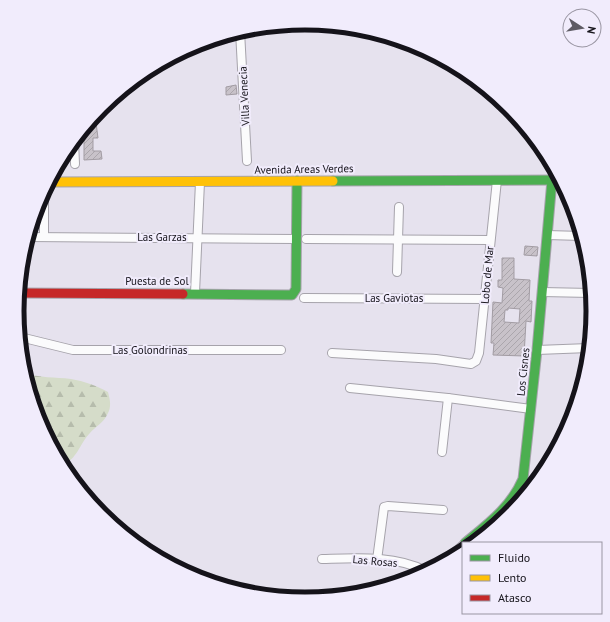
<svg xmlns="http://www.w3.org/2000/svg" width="610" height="622" viewBox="0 0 610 622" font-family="'PT Sans',sans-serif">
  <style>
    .forest { fill: url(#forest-firs) }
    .building { fill: url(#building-hatch); stroke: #a29ca3; fill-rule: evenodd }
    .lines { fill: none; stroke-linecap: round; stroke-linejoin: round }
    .street-casing { stroke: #a6a3ab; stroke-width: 10 }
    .fast-casing { stroke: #a6a3ab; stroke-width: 11 }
    .slow-casing { stroke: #a6a3ab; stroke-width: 11 }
    .jam-casing { stroke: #a6a3ab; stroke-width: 11 }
    .street { stroke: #fbfbfc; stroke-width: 8 }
    .fast { stroke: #4caf50; stroke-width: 9 }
    .slow { stroke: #ffc107; stroke-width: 9 }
    .jam { stroke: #c62828; stroke-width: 9 }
    .labels { text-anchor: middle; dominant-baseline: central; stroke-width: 4; stroke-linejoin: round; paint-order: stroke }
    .street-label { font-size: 11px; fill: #15131a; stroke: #f1ecfc }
    .rim { fill: none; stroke: #15131a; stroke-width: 5 }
  </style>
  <defs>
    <pattern id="forest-firs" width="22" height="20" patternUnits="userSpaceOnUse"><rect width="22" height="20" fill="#d5dcc9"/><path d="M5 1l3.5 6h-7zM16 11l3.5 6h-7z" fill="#b6bcac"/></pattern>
    <pattern id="building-hatch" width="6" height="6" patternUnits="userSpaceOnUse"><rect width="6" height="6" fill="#c8c2c9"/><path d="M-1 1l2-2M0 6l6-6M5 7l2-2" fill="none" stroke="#aba6ac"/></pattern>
  </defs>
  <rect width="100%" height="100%" fill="#e6e2ee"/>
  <path class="forest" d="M 24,373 C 40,378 55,377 71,379 C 84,381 97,386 108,392 C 110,400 112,407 107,415 C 104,422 95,427 90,433 C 80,443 77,460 62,465 L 39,421 Z"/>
  <g class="building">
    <path d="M 236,85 L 237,94 L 226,95 L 226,87 Z"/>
    <path d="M 95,115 L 98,138 L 93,138 L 93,151 L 101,151 L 102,159 L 84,160 L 84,129 Z"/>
    <path d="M 525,246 L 538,247 L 537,256 L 524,255 Z"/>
    <path d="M 502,258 L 514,258 L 514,279 L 530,280 L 529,301 L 532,301 L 531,322 L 526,321 L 524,356 L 493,355 L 494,343 L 491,343 L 493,302 L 502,303 L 503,288 L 498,287 L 498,280 L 502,280 ZM 508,308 L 520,309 L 519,323 L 504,322 L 505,310 L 508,310 Z"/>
  </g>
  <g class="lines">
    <g class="street-casing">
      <g id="street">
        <path d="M 240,31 L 247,161"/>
        <path d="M 74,141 L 75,164"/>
        <path d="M 547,235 L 582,236"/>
        <path d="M 28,237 L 297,239"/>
        <path d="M 44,237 L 44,191"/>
        <path d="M 306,239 L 490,240"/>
        <path d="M 397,272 L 399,207"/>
        <path d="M 542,292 L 591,293"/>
        <path d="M 195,293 L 200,182"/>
        <path d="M 304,298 L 485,299"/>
        <path d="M 20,337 L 73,350 L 281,350"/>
        <path d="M 537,350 L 589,348"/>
        <path d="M 332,353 L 436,359 L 471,364 L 476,361 L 479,353 L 497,180"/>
        <path d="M 350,388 L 448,398 L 531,409"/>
        <path d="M 442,452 L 448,398"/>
        <path d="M 322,559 C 356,558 395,555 426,571"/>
        <path d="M 377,560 L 384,507 L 388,506 L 443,510"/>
        <path d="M 444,562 L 463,545"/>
      </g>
    </g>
    <g class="fast-casing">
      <g id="fast">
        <path d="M 333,181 L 560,180"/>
        <path d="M 183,294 L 292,295 L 296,289 L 297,181"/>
        <path d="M 465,543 C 488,524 511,507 523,479 L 537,350 L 552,180"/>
      </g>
    </g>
    <g class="slow-casing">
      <path id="slow" d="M 49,182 L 333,181"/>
    </g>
    <g class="jam-casing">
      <path id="jam" d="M 19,293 L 183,294"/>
    </g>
    <use href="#street" class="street"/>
    <use href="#fast" class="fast"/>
    <use href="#slow" class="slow"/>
    <use href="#jam" class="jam"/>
  </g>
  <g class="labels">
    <g class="street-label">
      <text transform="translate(244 96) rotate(-93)">Villa Venecia</text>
      <text transform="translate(304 169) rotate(-1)">Avenida Areas Verdes</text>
      <text x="162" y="237">Las Garzas</text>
      <text transform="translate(487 275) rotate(-85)">Lobo de Mar</text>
      <text x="157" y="281">Puesta de Sol</text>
      <text x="394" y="298">Las Gaviotas</text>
      <text x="150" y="350">Las Golondrinas</text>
      <text transform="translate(523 372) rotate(-84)">Los Cisnes</text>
      <text transform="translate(375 561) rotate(5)">Las Rosas</text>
    </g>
  </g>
  <path d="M0 0H610V622H0ZM24 311a281 281 0 1 1 562 0a281 281 0 1 1-562 0Z" fill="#f1ecfc" fill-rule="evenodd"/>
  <path class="rim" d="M24 311a281 281 0 1 1 562 0a281 281 0 1 1-562 0Z"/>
  <rect x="462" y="542" width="140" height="72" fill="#f1ecfc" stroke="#9995a2"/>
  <rect x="470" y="555" width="20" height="6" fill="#4caf50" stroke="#9995a2"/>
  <text x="498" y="562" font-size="12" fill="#15131a">Fluido</text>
  <rect x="470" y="575" width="20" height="6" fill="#ffc107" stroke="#9995a2"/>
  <text x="498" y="582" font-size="12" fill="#15131a">Lento</text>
  <rect x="470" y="595" width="20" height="6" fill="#c62828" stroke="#9995a2"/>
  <text x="498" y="602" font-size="12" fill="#15131a">Atasco</text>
  <g transform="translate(582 28) rotate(102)"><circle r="19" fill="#f1ecfc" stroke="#9995a2"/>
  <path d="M0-3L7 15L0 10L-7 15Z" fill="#5e5b64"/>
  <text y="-6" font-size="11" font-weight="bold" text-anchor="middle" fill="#15131a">N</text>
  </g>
</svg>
